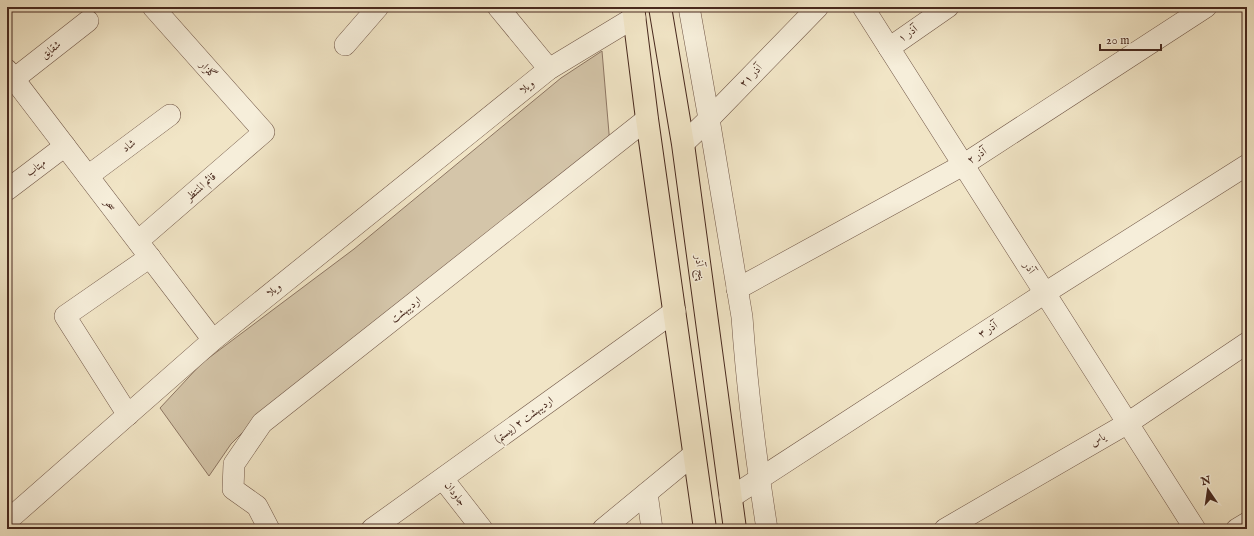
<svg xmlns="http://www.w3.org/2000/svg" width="1254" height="536" viewBox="0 0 1254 536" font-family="'IM FELL English',Amiri,serif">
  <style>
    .green { fill: #d4c5a9; stroke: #8e7764 }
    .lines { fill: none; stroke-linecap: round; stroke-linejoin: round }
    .minor-casing { stroke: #725848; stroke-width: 22 }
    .major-casing { stroke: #48291e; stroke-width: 24 }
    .minor { stroke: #f6eeda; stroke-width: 21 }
    .major { stroke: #f1e5c6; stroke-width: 22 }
    .labels { text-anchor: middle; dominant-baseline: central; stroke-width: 3; stroke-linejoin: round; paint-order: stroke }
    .street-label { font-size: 11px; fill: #48291e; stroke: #f6eeda }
  </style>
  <rect width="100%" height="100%" fill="#f1e5c6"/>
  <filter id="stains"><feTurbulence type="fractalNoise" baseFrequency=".005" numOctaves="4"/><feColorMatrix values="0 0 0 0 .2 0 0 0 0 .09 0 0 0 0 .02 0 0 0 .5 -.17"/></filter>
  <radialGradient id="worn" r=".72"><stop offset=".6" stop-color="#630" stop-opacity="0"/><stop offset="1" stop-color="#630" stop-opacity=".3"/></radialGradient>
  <path class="green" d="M 602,51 L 610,145 L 263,412 L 231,444 L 209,476 L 160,408 L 202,363 L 354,249 L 561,78 Z"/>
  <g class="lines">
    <g class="minor-casing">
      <g id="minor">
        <path d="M 498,7 L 549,69"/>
        <path d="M 689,7 L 709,119 L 742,317 C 747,388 756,459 767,529"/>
        <path d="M 863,7 L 1195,529"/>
        <path d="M 345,45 L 378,7"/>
        <path d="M 889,48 L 948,7"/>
        <path d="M 7,70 L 213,340"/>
        <path d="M 14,79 L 88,21"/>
        <path d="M 683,144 L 709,119 L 818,7"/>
        <path d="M 88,176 L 170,115"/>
        <path d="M 7,190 L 65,146"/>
        <path d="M 138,241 L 264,132 L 153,7"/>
        <path d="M 737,289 L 963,165 L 1206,7"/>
        <path d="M 128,415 L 65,316 L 150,257"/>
        <path d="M 443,479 L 482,529"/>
        <path d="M 647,493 L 652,529"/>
        <path d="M 730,498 L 1045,293 L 1247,165"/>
        <path d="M 7,521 L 213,340 L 549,69 L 635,17"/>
        <path d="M 269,529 L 257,506 L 233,489 L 234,464 L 262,423 L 647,119"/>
        <path d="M 372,529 L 675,311"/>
        <path d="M 603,529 L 694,454"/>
        <path d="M 945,529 L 1128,423 L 1247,343"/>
        <path d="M 1237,529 L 1247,523"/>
      </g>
    </g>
    <g class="major-casing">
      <g id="major">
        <path d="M 633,7 L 647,119 L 705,529"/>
        <path d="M 660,7 L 683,144 L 735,529"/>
      </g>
    </g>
    <use href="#minor" class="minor"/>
    <use href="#major" class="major"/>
  </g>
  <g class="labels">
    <g class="street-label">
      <text transform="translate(908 34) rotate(-35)">آذر ۱</text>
      <text transform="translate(51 50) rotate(-38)">شقایق</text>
      <text transform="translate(208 70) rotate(48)">گلزار</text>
      <text transform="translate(751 76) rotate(-46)">آذر ۲۱</text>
      <text transform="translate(527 87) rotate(-39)">ویلا</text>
      <text transform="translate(129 146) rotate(-37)">شاد</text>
      <text transform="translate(977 156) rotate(-33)">آذر ۲</text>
      <text transform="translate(36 168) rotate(-37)">مهتاب</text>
      <text transform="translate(201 187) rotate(-41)">قائم المنتظر</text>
      <text transform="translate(110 205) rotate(53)">سحر</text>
      <text transform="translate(700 268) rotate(82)">پنج آذر</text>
      <text transform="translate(1029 268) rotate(58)">آذر</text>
      <text transform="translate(274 290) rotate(-39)">ویلا</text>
      <text transform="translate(406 310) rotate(-38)">اردیبهشت</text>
      <text transform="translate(988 330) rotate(-33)">آذر ۳</text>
      <text transform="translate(524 420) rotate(-36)">اردیبهشت ۲ (بیستم)</text>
      <text transform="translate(1098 440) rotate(-30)">یاس</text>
      <text transform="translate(455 494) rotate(52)">جاودان</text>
    </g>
  </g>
  <rect width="1254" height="536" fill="none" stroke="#f1e5c6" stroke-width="24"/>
  <rect x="8" y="8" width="1238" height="520" fill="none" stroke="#48291e" stroke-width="2"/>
  <rect x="12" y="12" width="1230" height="512" fill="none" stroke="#48291e"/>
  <g transform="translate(1208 490) rotate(347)" stroke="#f6eeda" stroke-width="3" paint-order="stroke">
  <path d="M0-3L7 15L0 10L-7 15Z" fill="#48291e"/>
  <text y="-6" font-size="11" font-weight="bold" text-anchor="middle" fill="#48291e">N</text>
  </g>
  <path d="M1100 44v6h61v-6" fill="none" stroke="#48291e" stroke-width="2"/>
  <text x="1106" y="44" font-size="12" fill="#48291e" stroke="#f6eeda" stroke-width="3" paint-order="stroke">20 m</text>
  <rect width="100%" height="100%" filter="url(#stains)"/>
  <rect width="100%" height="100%" fill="url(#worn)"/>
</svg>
